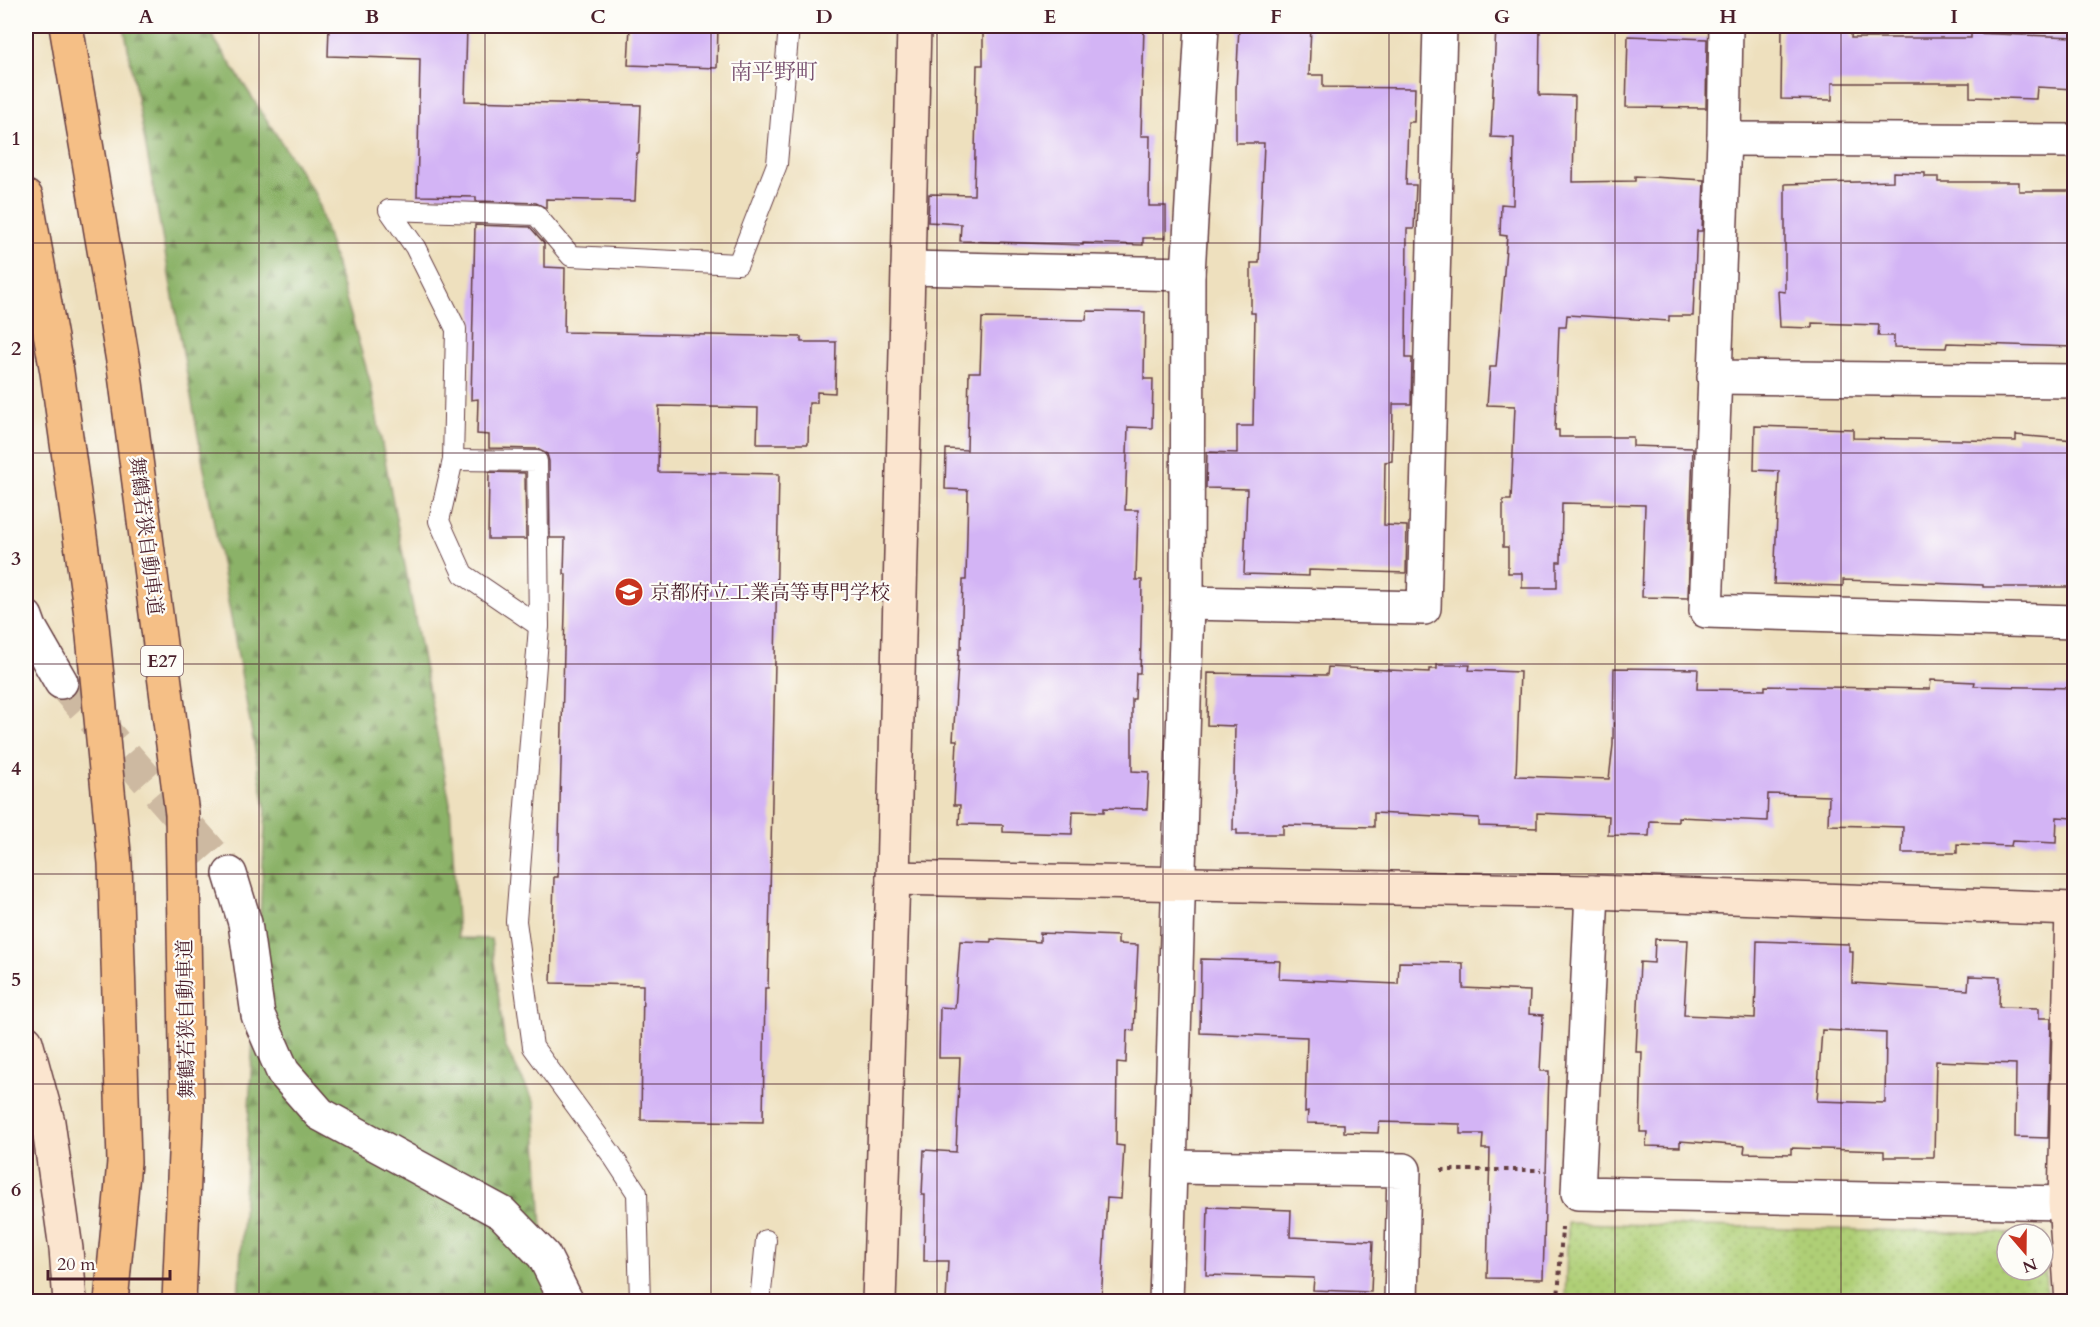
<svg xmlns="http://www.w3.org/2000/svg" width="2100" height="1327" viewBox="0 0 2100 1327" font-family="Cardo,'Noto Serif JP',serif">
  <style>
    .forest { fill: url(#forest-firs); stroke: #6a6849; stroke-width: 1.5 }
    .park { fill: url(#park-dots); stroke: #7c7750; stroke-width: 1.5; fill-rule: evenodd }
    .building { fill: #d3b4f5; fill-rule: evenodd }
    .lines { fill: none; stroke-linecap: round; stroke-linejoin: round }
    .street-tunnel { stroke: #cdb9a1; stroke-width: 33; stroke-dasharray: 33 16; stroke-linecap: butt }
    .lane-casing { stroke: #633c41; stroke-width: 22 }
    .street-casing { stroke: #633c41; stroke-width: 36 }
    .secondary-casing { stroke: #633c41; stroke-width: 36 }
    .highway-casing { stroke: #633c41; stroke-width: 36 }
    .path { stroke: #633c41; stroke-width: 4; stroke-dasharray: 4.5 4.5; stroke-linecap: butt }
    .lane { stroke: #fff; stroke-width: 20 }
    .street { stroke: #fff; stroke-width: 33 }
    .secondary { stroke: #fbe5cf; stroke-width: 33 }
    .highway { stroke: #f5bf86; stroke-width: 33 }
    .grid { fill: none; stroke: #4a1f2b; stroke-width: 1.5; stroke-opacity: 0.55 }
    .labels { text-anchor: middle; dominant-baseline: central; stroke-width: 4.5; stroke-linejoin: round; paint-order: stroke }
    .shield { fill: #fdfcf7; stroke: #806168; stroke-width: 1.5 }
    .shield-label { font-size: 18px; font-weight: bold; fill: #4a1f2b }
    .street-label { font-size: 20px; fill: #4a1f2b; stroke: #fdfcf7 }
    .poi-label { font-size: 20px; fill: #4a1f2b; stroke: #fdfcf7; text-anchor: start }
    .quarter-label { font-size: 22px; fill: #7a5372; stroke: #fdfcf7 }
    .neatline { fill: none; stroke: #4a1f2b; stroke-width: 2 }
    .grid-label { font-size: 20px; text-anchor: middle; font-weight: bold; fill: #4a1f2b }
  </style>
  <defs>
    <pattern id="forest-firs" width="22" height="20" patternUnits="userSpaceOnUse" patternTransform="scale(1.5)"><rect width="22" height="20" fill="#8bb267"/><path d="M5 1l3.5 6h-7zM16 11l3.5 6h-7z" fill="#749055"/></pattern>
    <pattern id="park-dots" width="8" height="8" patternUnits="userSpaceOnUse" patternTransform="scale(1.5)"><rect width="8" height="8" fill="#afcf76"/><path d="M2 2h.1M6 6h.1" fill="none" stroke="#98b166" stroke-width="1.8" stroke-linecap="round"/></pattern>
  </defs>
  <rect width="100%" height="100%" fill="#fdfcf7"/>
  <filter id="ink" filterUnits="userSpaceOnUse"><feTurbulence type="fractalNoise" baseFrequency=".0167" numOctaves="2"/><feDisplacementMap in="SourceGraphic" scale="12" xChannelSelector="R" yChannelSelector="G"/><feConvolveMatrix kernelMatrix="1 2 1 2 8 2 1 2 1" color-interpolation-filters="sRGB"/></filter>
  <filter id="wash" filterUnits="userSpaceOnUse"><feTurbulence type="fractalNoise" baseFrequency=".008" numOctaves="4" result="noise"/><feDisplacementMap in="SourceGraphic" scale="24" xChannelSelector="R" yChannelSelector="G"/><feGaussianBlur stdDeviation="1.35" result="paint"/><feColorMatrix in="noise" values="0 0 0 0 0 0 0 0 0 0 0 0 0 0 0 0 0 1.4 0 .05"/><feComposite in="paint" operator="in"/></filter>
  <g filter="url(#wash)">
    <rect width="100%" height="100%" fill="#eee0be"/>
    <path class="forest" d="M 124,26 L 206,26 L 316,196 L 370,381 L 450,803 L 458,938 L 491,939 L 505,1046 L 535,1104 L 546,1301 L 238,1301 L 266,811 Z"/>
    <path class="park" d="M 1568,1223 L 2045,1234 L 2046,1301 L 1565,1301 ZM 2007,1234 L 2043,1234 L 2043,1270 L 2007,1270 Z"/>
    <g id="blocks">
      <g class="building">
        <path d="M 329,26 L 467,26 L 465,101 L 641,105 L 639,153 L 637,153 L 635,201 L 546,199 L 546,208 L 536,203 L 476,201 L 476,197 L 417,196 L 420,59 L 328,56 Z"/>
        <path d="M 630,26 L 718,26 L 717,68 L 628,65 Z"/>
        <path d="M 983,26 L 1144,26 L 1141,136 L 1150,136 L 1149,206 L 1166,206 L 1166,238 L 1143,238 L 1143,245 L 1083,243 L 1083,245 L 960,241 L 961,224 L 928,222 L 929,194 L 974,195 L 977,65 L 983,65 Z"/>
        <path d="M 1239,26 L 1311,26 L 1309,75 L 1323,75 L 1323,87 L 1415,88 L 1414,122 L 1408,122 L 1406,185 L 1416,185 L 1414,229 L 1407,229 L 1406,358 L 1412,358 L 1411,404 L 1393,404 L 1392,461 L 1385,462 L 1384,525 L 1407,526 L 1406,573 L 1309,570 L 1309,576 L 1244,574 L 1247,489 L 1206,488 L 1207,452 L 1237,453 L 1237,426 L 1253,426 L 1255,313 L 1251,313 L 1251,263 L 1259,263 L 1264,143 L 1236,143 L 1236,89 Z"/>
        <path d="M 1496,26 L 1540,26 L 1539,95 L 1575,96 L 1573,182 L 1635,181 L 1635,176 L 1704,180 L 1702,231 L 1697,231 L 1693,316 L 1669,316 L 1669,321 L 1567,315 L 1566,327 L 1559,327 L 1555,430 L 1559,430 L 1559,437 L 1633,437 L 1633,446 L 1693,448 L 1688,598 L 1642,597 L 1645,505 L 1562,503 L 1561,562 L 1557,562 L 1557,588 L 1522,588 L 1522,573 L 1508,573 L 1508,547 L 1503,547 L 1503,500 L 1511,500 L 1515,406 L 1487,405 L 1490,367 L 1496,367 L 1507,236 L 1500,235 L 1501,204 L 1513,205 L 1514,138 L 1491,137 Z"/>
        <path d="M 1782,26 L 1852,26 L 1851,38 L 1971,38 L 1971,33 L 2074,37 L 2074,89 L 2037,87 L 2036,99 L 1970,97 L 1970,83 L 1832,83 L 1832,100 L 1781,99 Z"/>
        <path d="M 1628,36 L 1707,39 L 1706,108 L 1626,107 Z"/>
        <path d="M 1893,172 L 1925,173 L 1925,177 L 1938,177 L 1938,182 L 2019,182 L 2019,191 L 2072,191 L 2074,347 L 1947,343 L 1946,348 L 1894,347 L 1894,336 L 1878,336 L 1879,325 L 1812,323 L 1812,328 L 1780,327 L 1778,291 L 1785,292 L 1785,184 L 1893,181 Z"/>
        <path d="M 475,225 L 530,227 L 544,243 L 544,267 L 565,268 L 564,332 L 801,337 L 801,342 L 836,342 L 835,393 L 817,392 L 817,403 L 809,403 L 808,444 L 757,444 L 758,408 L 659,406 L 658,472 L 779,474 L 768,988 L 765,988 L 763,1122 L 641,1120 L 643,985 L 551,983 L 554,877 L 558,877 L 566,574 L 564,574 L 565,538 L 550,538 L 549,461 L 547,454 L 537,449 L 489,448 L 489,435 L 477,434 L 478,399 L 471,400 Z"/>
        <path d="M 1087,311 L 1145,312 L 1144,379 L 1153,379 L 1152,428 L 1128,427 L 1125,510 L 1138,510 L 1136,580 L 1142,580 L 1141,640 L 1140,673 L 1136,673 L 1135,699 L 1132,699 L 1132,771 L 1149,772 L 1147,809 L 1104,808 L 1104,812 L 1073,811 L 1072,834 L 1003,832 L 1003,825 L 959,824 L 960,805 L 954,805 L 957,740 L 953,740 L 959,649 L 961,649 L 963,580 L 966,580 L 968,490 L 945,489 L 946,449 L 967,450 L 969,372 L 980,372 L 982,318 L 1086,320 Z"/>
        <path d="M 1755,426 L 1853,429 L 1853,438 L 2016,441 L 2016,435 L 2074,440 L 2074,587 L 1983,587 L 1983,585 L 1843,580 L 1843,586 L 1774,584 L 1779,471 L 1754,470 Z"/>
        <path d="M 489,472 L 525,473 L 526,539 L 488,539 Z"/>
        <path d="M 1437,665 L 1470,665 L 1469,670 L 1520,672 L 1516,776 L 1609,779 L 1613,745 L 1614,668 L 1698,669 L 1697,689 L 1765,690 L 1765,686 L 1930,689 L 1931,680 L 1975,682 L 1974,686 L 2074,688 L 2074,818 L 2057,817 L 2056,843 L 2012,841 L 2011,846 L 1957,844 L 1957,853 L 1902,853 L 1903,827 L 1828,825 L 1829,796 L 1768,794 L 1767,821 L 1678,817 L 1678,822 L 1650,821 L 1649,836 L 1608,835 L 1609,816 L 1537,813 L 1537,828 L 1479,826 L 1479,818 L 1374,813 L 1374,827 L 1283,825 L 1283,834 L 1237,834 L 1237,830 L 1233,830 L 1235,726 L 1207,725 L 1208,673 L 1327,675 L 1328,667 L 1429,672 L 1429,669 L 1437,669 Z"/>
        <path d="M 1040,933 L 1118,936 L 1118,944 L 1138,945 L 1134,1031 L 1127,1030 L 1126,1063 L 1117,1062 L 1116,1145 L 1124,1146 L 1121,1199 L 1107,1198 L 1101,1302 L 946,1302 L 948,1261 L 924,1261 L 925,1195 L 922,1195 L 924,1150 L 956,1152 L 960,1058 L 939,1058 L 940,1007 L 955,1008 L 960,941 L 991,942 L 991,939 L 1040,942 Z"/>
        <path d="M 1655,939 L 1688,940 L 1684,1015 L 1755,1018 L 1757,941 L 1849,944 L 1849,951 L 1853,951 L 1852,983 L 1968,990 L 1969,976 L 2000,977 L 1999,1007 L 2039,1008 L 2039,1018 L 2051,1018 L 2048,1138 L 2015,1137 L 2016,1064 L 1936,1061 L 1934,1157 L 1884,1157 L 1884,1151 L 1791,1148 L 1791,1154 L 1744,1153 L 1745,1146 L 1680,1141 L 1680,1147 L 1646,1146 L 1647,1132 L 1640,1132 L 1642,1052 L 1636,1052 L 1640,962 L 1654,963 ZM 1822,1030 L 1886,1033 L 1885,1103 L 1817,1101 Z"/>
        <path d="M 1201,959 L 1280,961 L 1279,979 L 1398,984 L 1399,962 L 1463,963 L 1463,988 L 1530,991 L 1529,1014 L 1543,1015 L 1540,1071 L 1549,1071 L 1543,1279 L 1487,1278 L 1490,1149 L 1482,1149 L 1483,1134 L 1460,1134 L 1460,1124 L 1379,1122 L 1378,1133 L 1344,1132 L 1344,1124 L 1307,1123 L 1308,1111 L 1305,1112 L 1307,1037 L 1200,1033 Z"/>
        <path d="M 1208,1207 L 1291,1210 L 1290,1237 L 1373,1241 L 1371,1292 L 1313,1290 L 1314,1278 L 1206,1275 Z"/>
      </g>
    </g>
  </g>
  <g filter="url(#ink)">
    <use href="#blocks" fill-opacity="0" stroke="#633c41" stroke-width="1.5"/>
    <g class="lines">
      <path class="street-tunnel" d="M 61,682 L 230,874"/>
      <g class="lane-casing">
        <g id="lane">
          <path d="M 453,460 L 537,461 L 539,626"/>
          <path d="M 640,1302 L 637,1193 L 612,1155 L 533,1047 L 516,921 L 539,626 L 463,574 L 439,521 L 453,460 L 456,329 L 415,247 L 389,210 L 536,215 L 571,256 L 738,264 L 777,164 L 789,26"/>
          <path d="M 760,1302 L 766,1240"/>
        </g>
      </g>
      <g class="street-casing">
        <g id="street">
          <path d="M 1726,26 L 1724,139 L 1706,611 L 2074,622"/>
          <path d="M 1724,139 L 2074,141"/>
          <path d="M 908,268 L 1188,274"/>
          <path d="M 1714,377 L 2074,381"/>
          <path d="M 1187,603 L 1424,608 L 1440,26"/>
          <path d="M 26,617 L 30,628 L 61,682"/>
          <path d="M 230,874 L 245,923 L 258,1015 L 283,1072 L 320,1114 L 502,1213 L 544,1256 L 567,1302"/>
          <path d="M 1592,892 L 1578,1193 L 2065,1203 L 2074,1205"/>
          <path d="M 1171,1167 L 1404,1170 L 1401,1302"/>
          <path d="M 1166,1302 L 1187,603 L 1188,274 L 1202,26"/>
        </g>
      </g>
      <g class="secondary-casing">
        <g id="secondary">
          <path d="M 893,878 L 1592,892 L 2074,909"/>
          <path d="M 2072,909 L 2065,1203 L 2072,1302"/>
          <path d="M 26,1042 L 48,1122 L 66,1249 L 70,1302"/>
          <path d="M 879,1302 L 893,878 L 914,26"/>
        </g>
      </g>
      <g class="highway-casing">
        <g id="highway">
          <path d="M 66,26 L 124,367 L 182,814 L 187,1104 L 179,1302"/>
          <path d="M 26,197 L 57,372 L 91,615 L 115,863 L 124,1162 L 111,1302"/>
        </g>
      </g>
      <g class="path">
        <path d="M 1441,1170 L 1541,1170"/>
        <path d="M 1558,1302 L 1562,1227"/>
      </g>
      <use href="#lane" class="lane"/>
      <use href="#street" class="street"/>
      <use href="#secondary" class="secondary"/>
      <use href="#highway" class="highway"/>
    </g>
  </g>
  <path class="grid" d="M 259,26 L 259,1302M 485,26 L 485,1302M 711,26 L 711,1302M 937,26 L 937,1302M 1163,26 L 1163,1302M 1389,26 L 1389,1302M 1615,26 L 1615,1302M 1841,26 L 1841,1302M 26,243 L 2074,243M 26,453 L 2074,453M 26,664 L 2074,664M 26,874 L 2074,874M 26,1084 L 2074,1084"/>
  <defs>
    <g id="school-disc" transform="scale(1.5)"><circle r="9.5" fill="#c8321e" stroke="#fdfcf7"/><path d="M0-5L7-2L0 1L-7-2ZM-4 1L0 2.5L4 1V4Q0 6-4 4Z" fill="#fff"/></g>
  </defs>
  <g fill-rule="evenodd">
    <use href="#school-disc" x="629" y="592"/>
  </g>
  <g class="labels">
    <rect class="shield" x="141" y="646" width="42" height="30" rx="4.5"/>
    <g class="shield-label">
      <text x="162" y="661">E27</text>
    </g>
    <g class="street-label">
      <text transform="translate(146 536) rotate(83)">舞鶴若狭自動車道</text>
      <text transform="translate(186 1019) rotate(-91)">舞鶴若狭自動車道</text>
    </g>
    <g class="poi-label">
      <text x="650" y="592">京都府立工業高等専門学校</text>
    </g>
    <g class="quarter-label">
      <text x="774" y="72">南平野町</text>
    </g>
  </g>
  <rect width="2100" height="1327" fill="none" stroke="#fdfcf7" stroke-width="66"/>
  <g transform="translate(2025 1252) rotate(160)"><circle r="28" fill="#fdfcf7" stroke="#b5a4a5" stroke-width="1.5"/>
  <path d="M0-4.5L10 22L0 15L-10 22Z" fill="#c8321e"/>
  <text y="-9" font-size="16" font-weight="bold" text-anchor="middle" fill="#4a1f2b">N</text>
  </g>
  <path d="M48 1270v9h122v-9" fill="none" stroke="#4a1f2b" stroke-width="3"/>
  <text x="57" y="1270" font-size="18" fill="#4a1f2b" stroke="#fdfcf7" stroke-width="4.5" paint-order="stroke">20 m</text>
  <rect x="33" y="33" width="2034" height="1261" class="neatline"/>
  <g class="grid-label">
    <text x="146" y="23">A</text>
    <text x="372" y="23">B</text>
    <text x="598" y="23">C</text>
    <text x="824" y="23">D</text>
    <text x="1050" y="23">E</text>
    <text x="1276" y="23">F</text>
    <text x="1502" y="23">G</text>
    <text x="1728" y="23">H</text>
    <text x="1954" y="23">I</text>
    <text x="16" y="145">1</text>
    <text x="16" y="355">2</text>
    <text x="16" y="565">3</text>
    <text x="16" y="775">4</text>
    <text x="16" y="986">5</text>
    <text x="16" y="1196">6</text>
  </g>
</svg>
